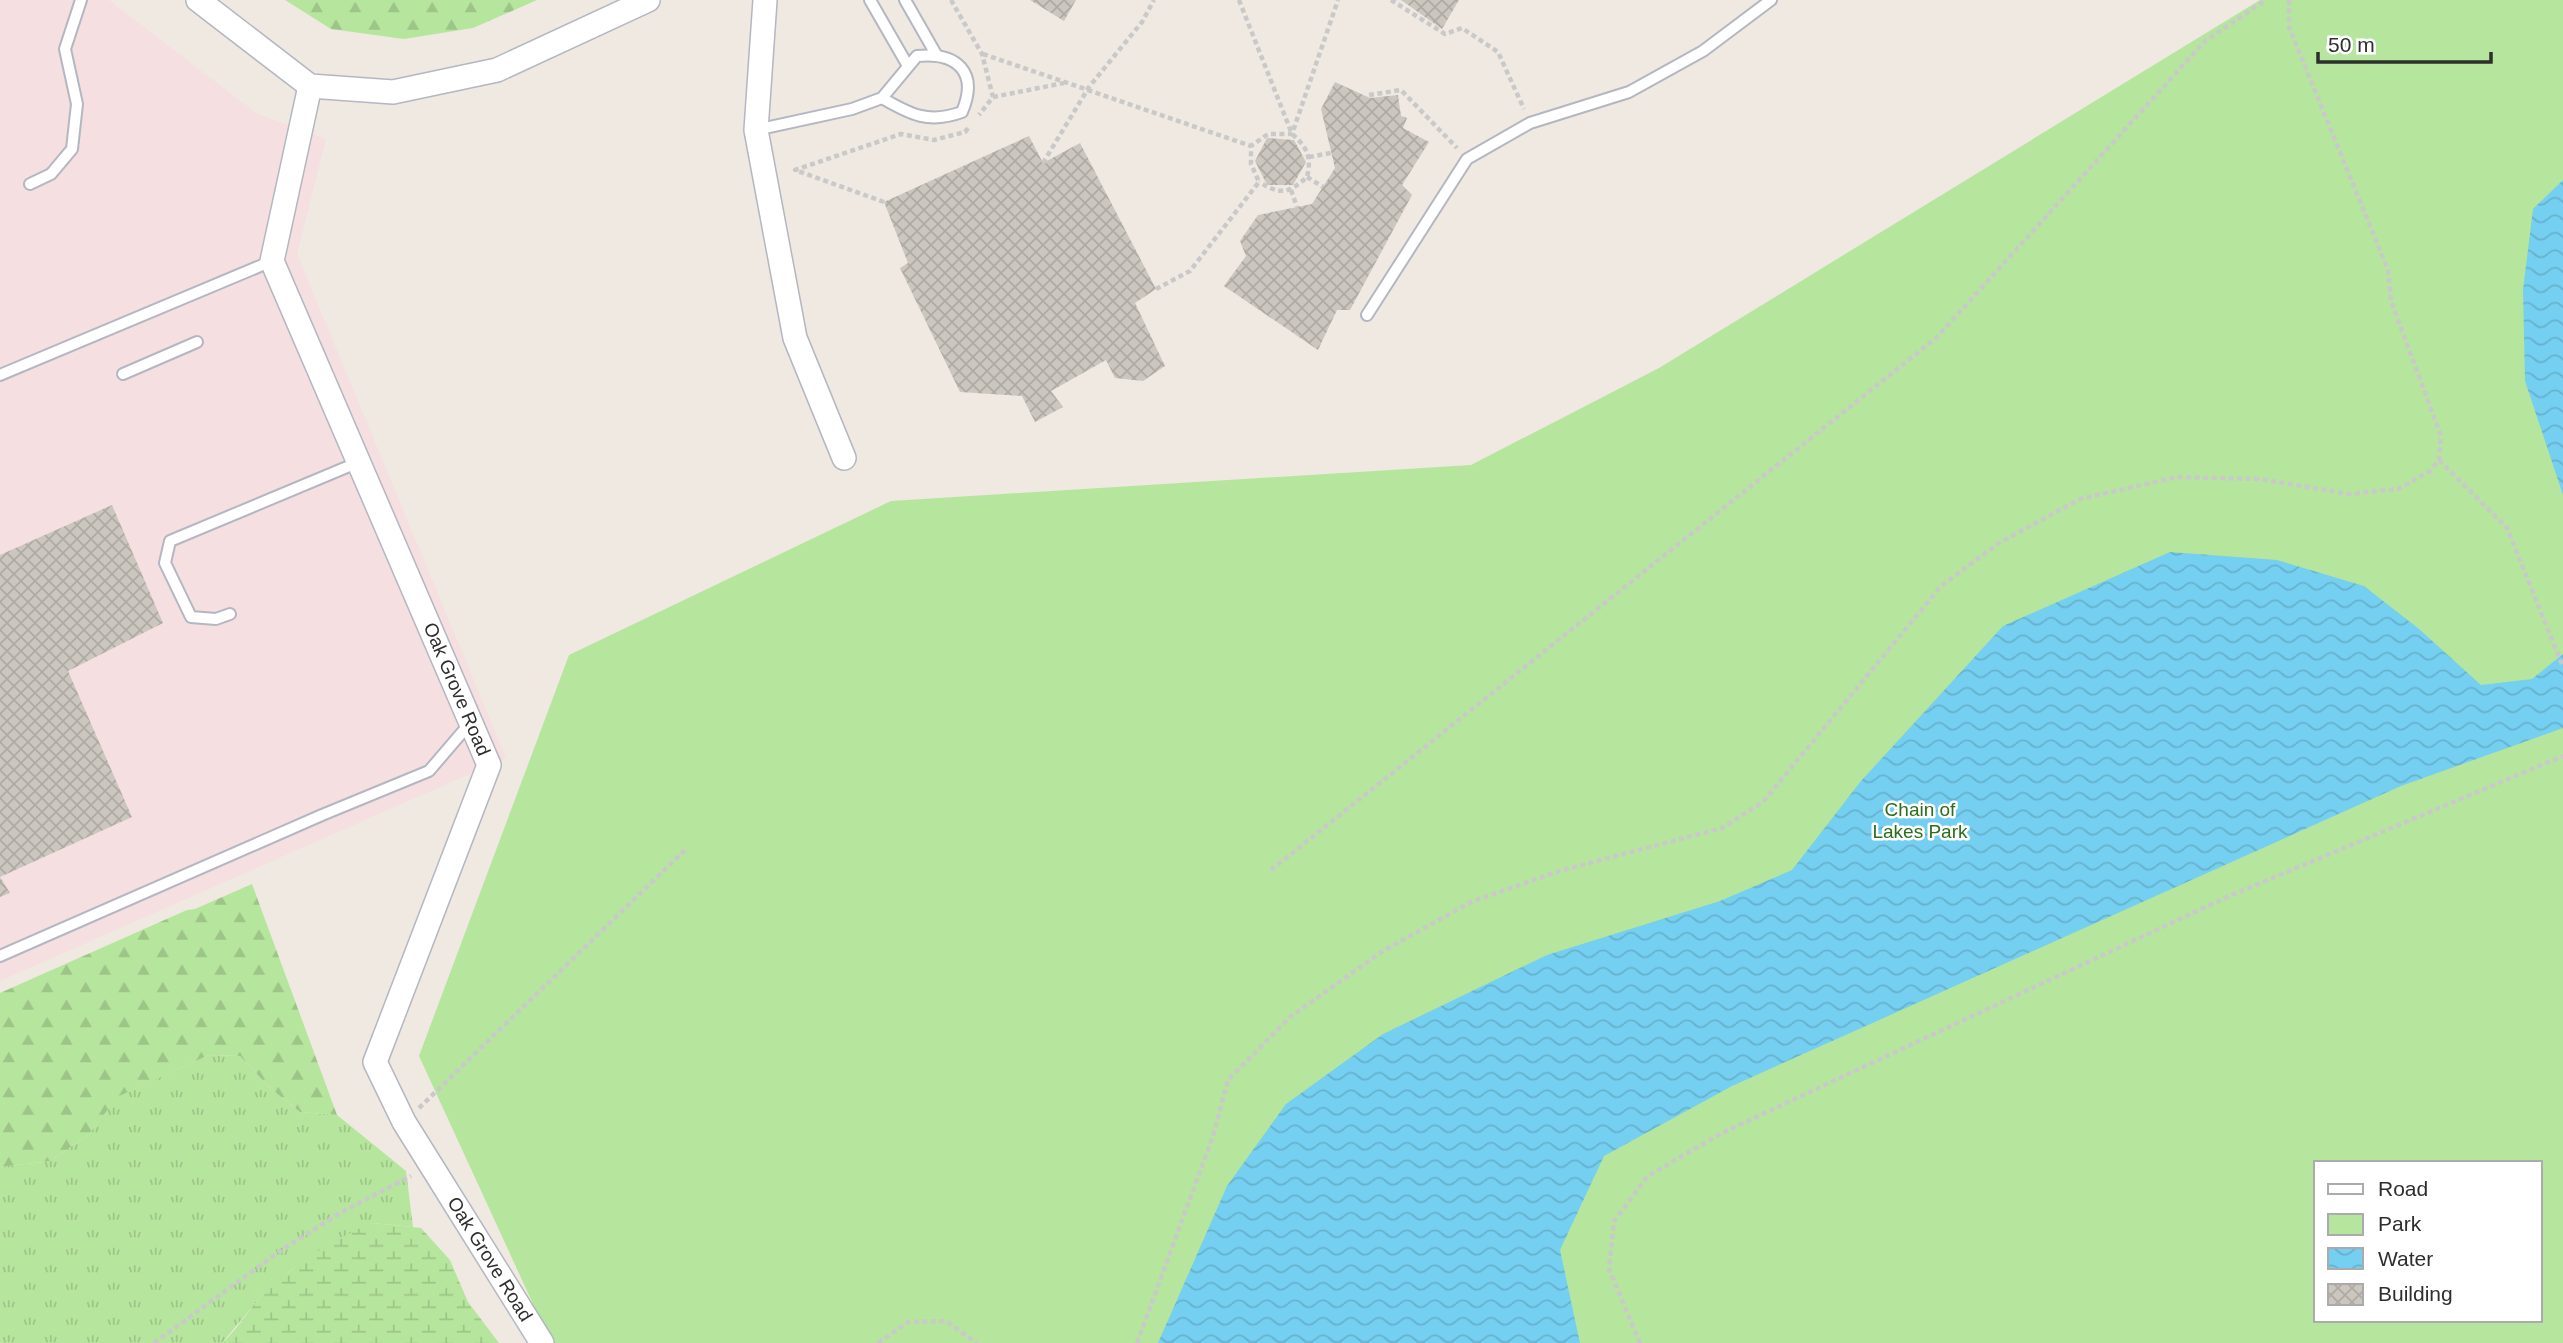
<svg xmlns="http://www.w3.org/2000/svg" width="2563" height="1343" viewBox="0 0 2563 1343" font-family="Helvetica,sans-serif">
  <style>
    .medical { fill: #f5dfe0 }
    .grass { fill: url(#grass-tufts) }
    .forest { fill: url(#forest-firs) }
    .wetland { fill: url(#wetland-marsh) }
    .park { fill: #b6e59e; fill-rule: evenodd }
    .water { fill: url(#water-waves) }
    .building { fill: url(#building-cross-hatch) }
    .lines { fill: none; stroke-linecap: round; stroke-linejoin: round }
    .lane-casing { stroke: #b4b7c1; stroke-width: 14 }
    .street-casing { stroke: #b4b7c1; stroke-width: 26 }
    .path { stroke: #c9c9c9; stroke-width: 4.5; stroke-dasharray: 5 3.5; stroke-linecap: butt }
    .lane { stroke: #fff; stroke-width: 10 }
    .street { stroke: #fff; stroke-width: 23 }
    .labels { text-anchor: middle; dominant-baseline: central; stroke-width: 5; stroke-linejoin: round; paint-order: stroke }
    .street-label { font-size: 19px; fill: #2e2e2e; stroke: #fff }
    .park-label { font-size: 19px; fill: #2c6e1b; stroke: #fff }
  </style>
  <defs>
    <pattern id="grass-tufts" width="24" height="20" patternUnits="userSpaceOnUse" patternTransform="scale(1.75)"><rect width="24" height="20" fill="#b6e59e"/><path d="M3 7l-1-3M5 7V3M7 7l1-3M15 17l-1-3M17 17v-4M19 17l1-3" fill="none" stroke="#9dc588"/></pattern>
    <pattern id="forest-firs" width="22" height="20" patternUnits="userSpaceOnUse" patternTransform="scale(1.75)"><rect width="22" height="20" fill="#b6e59e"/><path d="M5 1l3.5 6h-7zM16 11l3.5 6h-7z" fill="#9dc588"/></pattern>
    <pattern id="wetland-marsh" width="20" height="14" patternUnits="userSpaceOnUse" patternTransform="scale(1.75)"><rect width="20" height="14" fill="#b6e59e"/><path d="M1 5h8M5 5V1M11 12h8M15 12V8" fill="none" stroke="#9dc588"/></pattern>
    <pattern id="water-waves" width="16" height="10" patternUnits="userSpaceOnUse" patternTransform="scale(1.75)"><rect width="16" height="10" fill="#75cff0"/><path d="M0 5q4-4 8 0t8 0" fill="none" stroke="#66b2ce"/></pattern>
    <pattern id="building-cross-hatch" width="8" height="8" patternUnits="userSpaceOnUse" patternTransform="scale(1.75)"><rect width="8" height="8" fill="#cbc7bf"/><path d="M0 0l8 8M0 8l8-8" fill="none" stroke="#afaba4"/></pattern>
  </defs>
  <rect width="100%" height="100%" fill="#efe9e1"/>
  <path class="medical" d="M 0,0 L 109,0 L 256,113 L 326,139 L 297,254 L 506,758 L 0,981 Z"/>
  <path class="grass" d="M 209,1055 L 240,1056 L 270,1088 L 300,1112 L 337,1115 L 406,1171 L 413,1227 L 372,1223 L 291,1270 L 259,1299 L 222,1343 L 0,1343 L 0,1167 L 51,1161 L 90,1133 L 116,1097 Z"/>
  <g class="forest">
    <path d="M 285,0 L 537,0 L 473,28 L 404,39 L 331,29 Z"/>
    <path d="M 252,884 L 337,1115 L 300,1112 L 270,1088 L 240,1056 L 209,1055 L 117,1097 L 90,1133 L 51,1161 L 0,1167 L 0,993 L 187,910 L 195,909 Z"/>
  </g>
  <path class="wetland" d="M 372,1223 L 421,1228 L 450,1260 L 468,1302 L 499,1343 L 222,1343 C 237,1330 247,1312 260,1298 C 293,1265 329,1241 372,1223 Z"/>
  <path class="park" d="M 2260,0 L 2563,0 L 2563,1343 L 551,1343 L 419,1056 L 569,655 L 891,501 L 1471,465 L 1659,368 ZM 2316,1163 L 2540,1163 L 2540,1320 L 2316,1320 Z"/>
  <g class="water">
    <path d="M 2563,180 L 2563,495 L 2525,381 L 2523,290 L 2533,209 Z"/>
    <path d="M 2170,552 L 2277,560 L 2364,586 L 2419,629 L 2481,685 L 2532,679 L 2563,654 L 2563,728 L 2401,786 L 1732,1086 L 1604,1156 L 1560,1250 L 1580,1343 L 1158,1343 L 1227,1186 L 1286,1104 L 1383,1034 L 1547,955 L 1720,901 L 1792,870 L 1861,781 L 2003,626 Z"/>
  </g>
  <g class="building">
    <path d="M 1030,0 L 1076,0 L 1064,21 Z"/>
    <path d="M 1401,0 L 1459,0 L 1442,29 Z"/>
    <path d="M 1335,82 L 1370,98 L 1398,95 L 1401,116 L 1407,118 L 1403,128 L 1429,142 L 1402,185 L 1412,195 L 1350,310 L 1337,310 L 1318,350 L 1224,286 L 1246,256 L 1240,241 L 1258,215 L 1312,204 L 1335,168 L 1321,109 Z"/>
    <path d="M 1029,136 L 1043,163 L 1080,143 L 1156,289 L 1135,303 L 1165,366 L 1143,381 L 1115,378 L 1106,360 L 1051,391 L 1063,407 L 1035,422 L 1022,396 L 960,392 L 900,268 L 908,263 L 884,202 Z"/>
    <path d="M 1267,138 L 1294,140 L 1306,162 L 1293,185 L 1267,185 L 1255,161 Z"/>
    <path d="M 112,505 L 163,623 L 68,671 L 132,817 L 0,877 L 10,893 L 0,897 L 0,555 Z"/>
  </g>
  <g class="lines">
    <g class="lane-casing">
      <g id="lane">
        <path d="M 870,0 L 908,66"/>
        <path d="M 905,0 L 937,56"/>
        <path d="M 756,130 L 852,109 L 882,98 L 917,56 C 957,52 979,72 962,112 C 929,124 911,115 882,98"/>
        <path d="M 30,184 L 51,174 L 72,149 L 77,104 L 65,49 L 81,0"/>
        <path d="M 1367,315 L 1467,159 L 1530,123 L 1629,92 L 1703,51 L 1771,0"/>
        <path d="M 123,374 L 197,342"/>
        <path d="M 0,375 L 272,261"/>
        <path d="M 230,614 L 216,619 L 191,617 L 165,563 L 170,541 L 359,462"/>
        <path d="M 0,956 L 322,815 L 429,771 L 471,722"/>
      </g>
    </g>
    <g class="street-casing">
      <g id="street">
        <path d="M 198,0 L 310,86 L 393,92 L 497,70 L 648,0"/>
        <path d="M 765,0 L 756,130 L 795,338 L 844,458"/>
        <path d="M 310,86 L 272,261 L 489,765 L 375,1062 L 404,1122 L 542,1343"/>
      </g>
    </g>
    <g class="path">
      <path d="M 951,0 L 982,54 L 993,97 L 979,115"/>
      <path d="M 1239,0 L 1292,134 C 1307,147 1312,157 1307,177 C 1288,194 1281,195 1259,182"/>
      <path d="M 1391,0 L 1445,34 L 1462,28 L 1498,52 L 1524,109"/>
      <path d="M 983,54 L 1251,146"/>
      <path d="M 1369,95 L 1401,90 L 1457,148"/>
      <path d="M 993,97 L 1064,83"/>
      <path d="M 1309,157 L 1331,153"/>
      <path d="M 1043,163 L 1089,87 L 1142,22 L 1154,0"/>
      <path d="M 1307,177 L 1323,187"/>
      <path d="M 1291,190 L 1297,207"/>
      <path d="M 884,202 L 795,170 L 901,134 L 934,140 L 965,132 L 969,127"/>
      <path d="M 1156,289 L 1190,271 L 1259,182 L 1251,164 L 1251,146 L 1268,134 L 1292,134 L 1338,0"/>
      <path d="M 2439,460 L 2507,528 L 2563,667"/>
      <path d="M 1271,870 L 1936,338 L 2205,41 L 2266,0"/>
      <path d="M 419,1108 L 685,850"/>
      <path d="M 154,1343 L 283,1249 L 340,1213 L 411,1176"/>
      <path d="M 878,1343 L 908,1322 L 946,1321 L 977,1343"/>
      <path d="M 1137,1343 L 1213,1136 L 1228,1080 L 1290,1017 L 1383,951 L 1471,902 L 1559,871 L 1722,828 L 1763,802 L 1941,586 L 1999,543 L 2080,499 L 2177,477 L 2260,479 L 2349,494 L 2398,489 L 2430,471 L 2439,460 L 2441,436 L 2391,301 L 2388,270 L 2289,27 L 2289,0"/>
      <path d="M 1640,1343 L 1609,1269 L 1614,1221 L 1648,1176 L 1720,1134 L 2227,897 L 2563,756"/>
    </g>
    <use href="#lane" class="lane"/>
    <use href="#street" class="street"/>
  </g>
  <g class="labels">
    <g class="street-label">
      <text transform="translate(457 689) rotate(67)">Oak Grove Road</text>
      <text transform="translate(490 1259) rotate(58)">Oak Grove Road</text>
    </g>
    <g class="park-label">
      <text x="1920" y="809">Chain of<tspan x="1920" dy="22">Lakes Park</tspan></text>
    </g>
  </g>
  <rect x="2314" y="1161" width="228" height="161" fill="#ffffff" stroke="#ababab" stroke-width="2"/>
  <rect x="2328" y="1184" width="35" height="10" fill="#ffffff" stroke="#ababab" stroke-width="2"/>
  <text x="2378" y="1196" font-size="21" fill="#2e2e2e">Road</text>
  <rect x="2328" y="1214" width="35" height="21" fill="#b6e59e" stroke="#ababab" stroke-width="2"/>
  <text x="2378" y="1231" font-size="21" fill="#2e2e2e">Park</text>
  <rect x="2328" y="1248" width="35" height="21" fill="url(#water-waves)" stroke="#ababab" stroke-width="2"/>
  <text x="2378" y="1266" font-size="21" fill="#2e2e2e">Water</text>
  <rect x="2328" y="1284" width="35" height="21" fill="url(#building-cross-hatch)" stroke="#ababab" stroke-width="2"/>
  <text x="2378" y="1301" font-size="21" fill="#2e2e2e">Building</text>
  <path d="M2318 52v10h173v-10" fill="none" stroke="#2e2e2e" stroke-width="3.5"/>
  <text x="2328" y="52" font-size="21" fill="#2e2e2e" stroke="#ffffff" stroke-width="5" paint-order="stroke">50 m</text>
</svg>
